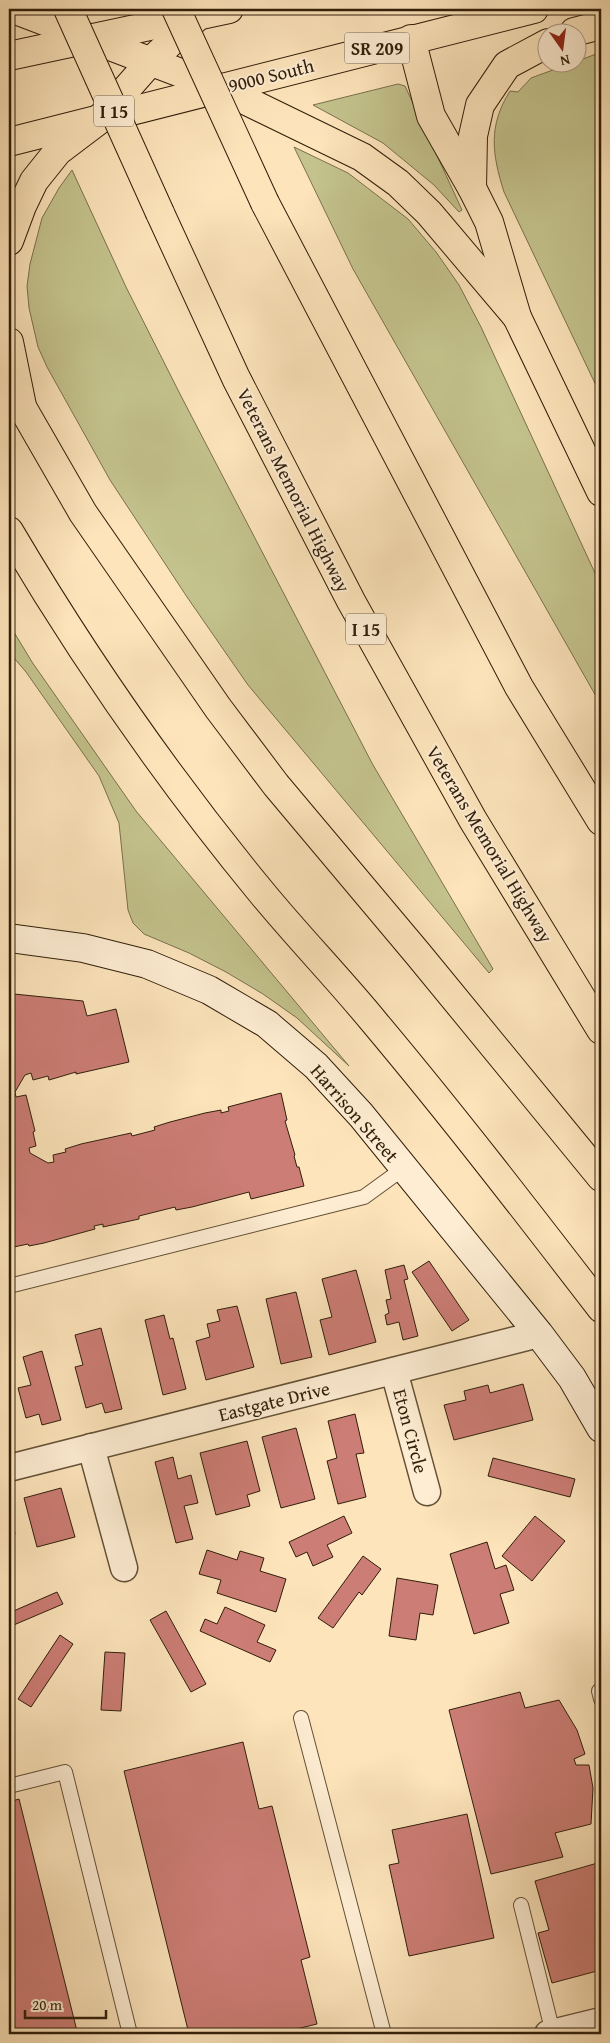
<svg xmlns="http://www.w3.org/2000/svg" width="610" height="2043" viewBox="0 0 610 2043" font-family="'Gentium Book Plus',serif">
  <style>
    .green { fill: #c4c38d; stroke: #7a704c }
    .building { fill: #cc7d75; stroke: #301e0a }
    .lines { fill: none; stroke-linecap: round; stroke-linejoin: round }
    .lane-casing { stroke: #635036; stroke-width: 16 }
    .street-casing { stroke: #635036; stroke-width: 29 }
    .secondary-casing { stroke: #301e0a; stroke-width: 30 }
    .primary-casing { stroke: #301e0a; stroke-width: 30 }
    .highway-casing { stroke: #301e0a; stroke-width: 30 }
    .lane { stroke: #feedd3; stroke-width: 14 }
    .street { stroke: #feedd3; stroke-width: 26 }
    .secondary { stroke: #feedd3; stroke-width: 28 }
    .primary { stroke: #fde4bb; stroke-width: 28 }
    .highway { stroke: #fde4bb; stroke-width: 28 }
    .highway-bridge-casing { stroke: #301e0a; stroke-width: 30; stroke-linecap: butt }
    .highway-bridge { stroke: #fde4bb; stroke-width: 28 }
    .labels { text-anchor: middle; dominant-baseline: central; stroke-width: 4; stroke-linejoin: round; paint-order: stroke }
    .shield { fill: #feedd3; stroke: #6e5c46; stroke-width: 1 }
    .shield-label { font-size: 18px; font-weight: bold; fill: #301e0a }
    .street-label { font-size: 19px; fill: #301e0a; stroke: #feedd3 }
  </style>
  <rect width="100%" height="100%" fill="#fde4bb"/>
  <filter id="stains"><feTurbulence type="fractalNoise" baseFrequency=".004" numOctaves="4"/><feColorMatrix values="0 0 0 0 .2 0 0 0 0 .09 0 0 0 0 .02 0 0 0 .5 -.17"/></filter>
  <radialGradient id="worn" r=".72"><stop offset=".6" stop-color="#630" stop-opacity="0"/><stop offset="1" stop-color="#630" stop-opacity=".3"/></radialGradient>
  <g class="green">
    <path d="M 601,52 L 601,396 L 504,192 C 492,154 488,126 510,91 L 518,92 L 531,78 L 572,63 L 578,62 L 578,61 Z"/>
    <path d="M 398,84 L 405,86 L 462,210 L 459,212 L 434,185 L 383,143 L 313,105 Z"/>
    <path d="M 294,147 L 348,173 L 408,219 L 436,252 L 459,285 L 481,327 L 601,586 L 601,705 L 353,269 Z"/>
    <path d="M 72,170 L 126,287 L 181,396 L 373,765 L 493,969 L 489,973 L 248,685 L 187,597 L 110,480 L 47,367 L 38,347 L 29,308 L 27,286 L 30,264 L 42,218 L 59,188 Z"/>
    <path d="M 9,624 L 32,662 L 136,811 L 349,1066 L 297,1018 L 263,994 L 226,972 L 189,953 L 144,934 L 133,923 L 128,910 L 119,823 L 99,776 L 26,672 L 9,652 Z"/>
  </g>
  <g class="building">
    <path d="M 13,992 L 14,994 L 83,1001 L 87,1016 L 116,1009 L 129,1062 L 76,1074 L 76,1072 L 49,1080 L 48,1076 L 33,1080 L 31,1073 L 25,1075 L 15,1092 L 16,1097 L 26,1095 L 35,1131 L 33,1132 L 36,1146 L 29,1148 L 30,1153 L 48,1163 L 54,1162 L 53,1155 L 66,1152 L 65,1149 L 81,1144 L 131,1133 L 132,1136 L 155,1130 L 154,1127 L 170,1122 L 205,1113 L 221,1110 L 221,1113 L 229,1111 L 228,1107 L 281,1093 L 287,1120 L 285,1121 L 295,1155 L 294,1156 L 297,1167 L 299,1167 L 304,1186 L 251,1199 L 249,1192 L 192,1207 L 176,1210 L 175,1207 L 139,1216 L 139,1219 L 103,1227 L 103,1224 L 94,1226 L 95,1229 L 44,1243 L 29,1246 L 28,1244 L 9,1248 L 9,993 Z"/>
    <path d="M 429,1261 L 469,1320 L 452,1331 L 412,1272 Z"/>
    <path d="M 404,1265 L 408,1279 L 404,1280 L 418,1336 L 403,1340 L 399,1322 L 387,1325 L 385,1315 L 389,1313 L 386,1300 L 391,1299 L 385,1270 Z"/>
    <path d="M 356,1270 L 376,1342 L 329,1355 L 320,1320 L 332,1317 L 322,1279 Z"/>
    <path d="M 296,1292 L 312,1357 L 281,1364 L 266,1299 Z"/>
    <path d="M 237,1306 L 254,1367 L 206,1380 L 196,1341 L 210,1337 L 207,1324 L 220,1321 L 217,1310 Z"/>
    <path d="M 164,1315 L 170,1339 L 173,1338 L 186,1389 L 163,1395 L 145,1320 Z"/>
    <path d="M 101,1328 L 122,1409 L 105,1413 L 102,1403 L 86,1408 L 75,1367 L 83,1365 L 75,1335 Z"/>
    <path d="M 42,1351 L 61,1420 L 42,1425 L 39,1414 L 26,1418 L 18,1388 L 31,1385 L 23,1357 Z"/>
    <path d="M 523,1384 L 533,1420 L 454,1440 L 444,1405 L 466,1400 L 464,1391 L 488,1385 L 490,1393 Z"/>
    <path d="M 355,1414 L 364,1453 L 356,1454 L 366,1497 L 338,1504 L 327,1461 L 337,1458 L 328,1421 Z"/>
    <path d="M 296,1428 L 315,1499 L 281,1508 L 262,1437 Z"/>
    <path d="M 247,1441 L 260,1491 L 247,1495 L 250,1506 L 216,1515 L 200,1453 Z"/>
    <path d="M 173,1457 L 178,1479 L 191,1475 L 198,1503 L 184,1506 L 193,1539 L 176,1543 L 155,1462 Z"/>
    <path d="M 493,1458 L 575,1479 L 570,1497 L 488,1476 Z"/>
    <path d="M 61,1488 L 75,1537 L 37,1547 L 24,1498 Z"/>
    <path d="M 9,1511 L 10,1511 L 15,1534 L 9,1535 Z"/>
    <path d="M 344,1516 L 352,1533 L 327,1545 L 333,1557 L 313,1566 L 307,1552 L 296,1557 L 289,1542 Z"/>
    <path d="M 535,1516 L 565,1541 L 532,1581 L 502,1556 Z"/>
    <path d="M 487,1542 L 495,1569 L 506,1565 L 514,1590 L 500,1594 L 509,1623 L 474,1634 L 450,1554 Z"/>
    <path d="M 207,1550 L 237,1560 L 240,1551 L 264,1558 L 260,1571 L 286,1579 L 276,1612 L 217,1593 L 221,1580 L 199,1574 Z"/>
    <path d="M 363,1556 L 381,1569 L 362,1595 L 359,1592 L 333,1628 L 318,1618 Z"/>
    <path d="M 397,1578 L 438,1585 L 433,1615 L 420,1613 L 416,1640 L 389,1636 Z"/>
    <path d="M 57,1592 L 63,1604 L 9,1627 L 9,1613 Z"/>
    <path d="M 225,1607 L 265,1625 L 257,1642 L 276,1650 L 270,1662 L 200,1631 L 205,1619 L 217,1624 Z"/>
    <path d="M 166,1611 L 206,1684 L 191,1692 L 150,1620 Z"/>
    <path d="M 60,1635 L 73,1644 L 31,1707 L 18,1699 Z"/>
    <path d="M 105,1652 L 125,1653 L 121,1711 L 101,1710 Z"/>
    <path d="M 520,1692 L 525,1708 L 559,1700 L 577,1730 L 585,1754 L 574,1759 L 576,1765 L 589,1765 L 593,1788 L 591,1824 L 555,1833 L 563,1857 L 491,1874 L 449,1710 Z"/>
    <path d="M 243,1742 L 259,1809 L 272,1806 L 310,1957 L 301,1960 L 317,2024 L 276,2034 L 189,2034 L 124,1771 Z"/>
    <path d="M 19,1799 L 77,2031 L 64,2034 L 9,2034 L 9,1802 Z"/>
    <path d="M 467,1814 L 494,1938 L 409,1956 L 389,1865 L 399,1863 L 392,1830 Z"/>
    <path d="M 601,1862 L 601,1970 L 552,1983 L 538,1933 L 549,1930 L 535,1881 Z"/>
  </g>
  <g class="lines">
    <g class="lane-casing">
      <g id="lane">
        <path d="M 9,1286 L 364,1197 L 404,1168"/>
        <path d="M 601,1691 L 599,1691 L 601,1699"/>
        <path d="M 301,1718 L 384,2034"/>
        <path d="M 9,1786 L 65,1772 L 130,2034"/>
        <path d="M 521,1905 L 553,2033"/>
      </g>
    </g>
    <g class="street-casing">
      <g id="street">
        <path d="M 394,1371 L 427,1492"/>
        <path d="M 91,1447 L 124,1568"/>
        <path d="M 9,1468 L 539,1334"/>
        <path d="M 548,2034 L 601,2021"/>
      </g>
    </g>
    <g class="secondary-casing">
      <path id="secondary" d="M 9,938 L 83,948 L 147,964 L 209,990 L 267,1024 L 316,1066 L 361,1115 L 539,1334 L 572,1378 L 601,1428"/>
    </g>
    <g class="primary-casing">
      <g id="primary">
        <path d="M 9,56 L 229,9"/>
        <path d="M 9,142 L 534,9"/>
      </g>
    </g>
    <g class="highway-casing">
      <g id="highway">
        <path d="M 13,9 L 220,88 L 362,157 L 398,183 L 429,213 L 517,317"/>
        <path d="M 574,32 L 601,25"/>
        <path d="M 411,39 L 431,116 L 472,188 L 489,222 L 517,317 L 601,492"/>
        <path d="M 472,188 L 473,136 L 480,105 L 507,65 L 548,43"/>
        <path d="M 265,203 L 519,687 L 601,821"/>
        <path d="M 160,213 L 236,378 L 351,601 L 473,820 L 601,1030"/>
        <path d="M 9,241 L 22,206 L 34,181 L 58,151 L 99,120 L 151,61 L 198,16 L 202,9"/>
        <path d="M 9,342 L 22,406"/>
        <path d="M 9,388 L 22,407 L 83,513 L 218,708 L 276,785 L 418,954 L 601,1177"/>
        <path d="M 9,531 C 84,658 168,779 262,893 C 299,938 339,979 375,1023 C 453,1116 527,1212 601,1308"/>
      </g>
    </g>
    <use href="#lane" class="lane"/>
    <use href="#street" class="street"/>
    <use href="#secondary" class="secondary"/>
    <use href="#primary" class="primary"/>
    <use href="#highway" class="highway"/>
    <g class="highway-bridge-casing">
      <g id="highway-bridge">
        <path d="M 68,9 L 160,213"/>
        <path d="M 176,9 L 265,203"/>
      </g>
    </g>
    <use href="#highway-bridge" class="highway-bridge"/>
  </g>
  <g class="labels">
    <g class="shield">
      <rect x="344.5" y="32.5" width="65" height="31" rx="4"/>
      <rect x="94" y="95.5" width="40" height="31" rx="4"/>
      <rect x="346" y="613.5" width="40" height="31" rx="4"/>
    </g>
    <g class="shield-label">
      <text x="377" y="48">SR 209</text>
      <text x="114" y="111">I 15</text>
      <text x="366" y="629">I 15</text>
    </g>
    <g class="street-label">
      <text transform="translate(271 75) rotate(-14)">9000 South</text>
      <text transform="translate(294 490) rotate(63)">Veterans Memorial Highway</text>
      <text transform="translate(490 844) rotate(59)">Veterans Memorial Highway</text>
      <text transform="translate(355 1113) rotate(49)">Harrison Street</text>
      <text transform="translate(274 1401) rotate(-14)">Eastgate Drive</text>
      <text transform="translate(411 1431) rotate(75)">Eton Circle</text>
    </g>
  </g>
  <rect width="610" height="2043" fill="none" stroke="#fde4bb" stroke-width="30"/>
  <rect x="10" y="10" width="590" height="2023" fill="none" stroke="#301e0a" stroke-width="2.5"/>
  <rect x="15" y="15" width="580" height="2013" fill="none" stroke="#301e0a"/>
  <g transform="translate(562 48) rotate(166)"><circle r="24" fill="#feedd3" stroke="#ac9a83"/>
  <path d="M0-4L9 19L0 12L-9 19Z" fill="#8f2418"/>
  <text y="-8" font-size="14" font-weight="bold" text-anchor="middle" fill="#301e0a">N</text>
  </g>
  <path d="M25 2010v8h81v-8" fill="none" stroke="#301e0a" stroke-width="2.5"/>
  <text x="32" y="2010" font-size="15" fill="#301e0a" stroke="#feedd3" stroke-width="4" paint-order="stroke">20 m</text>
  <rect width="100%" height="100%" filter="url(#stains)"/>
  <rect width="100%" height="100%" fill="url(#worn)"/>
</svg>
